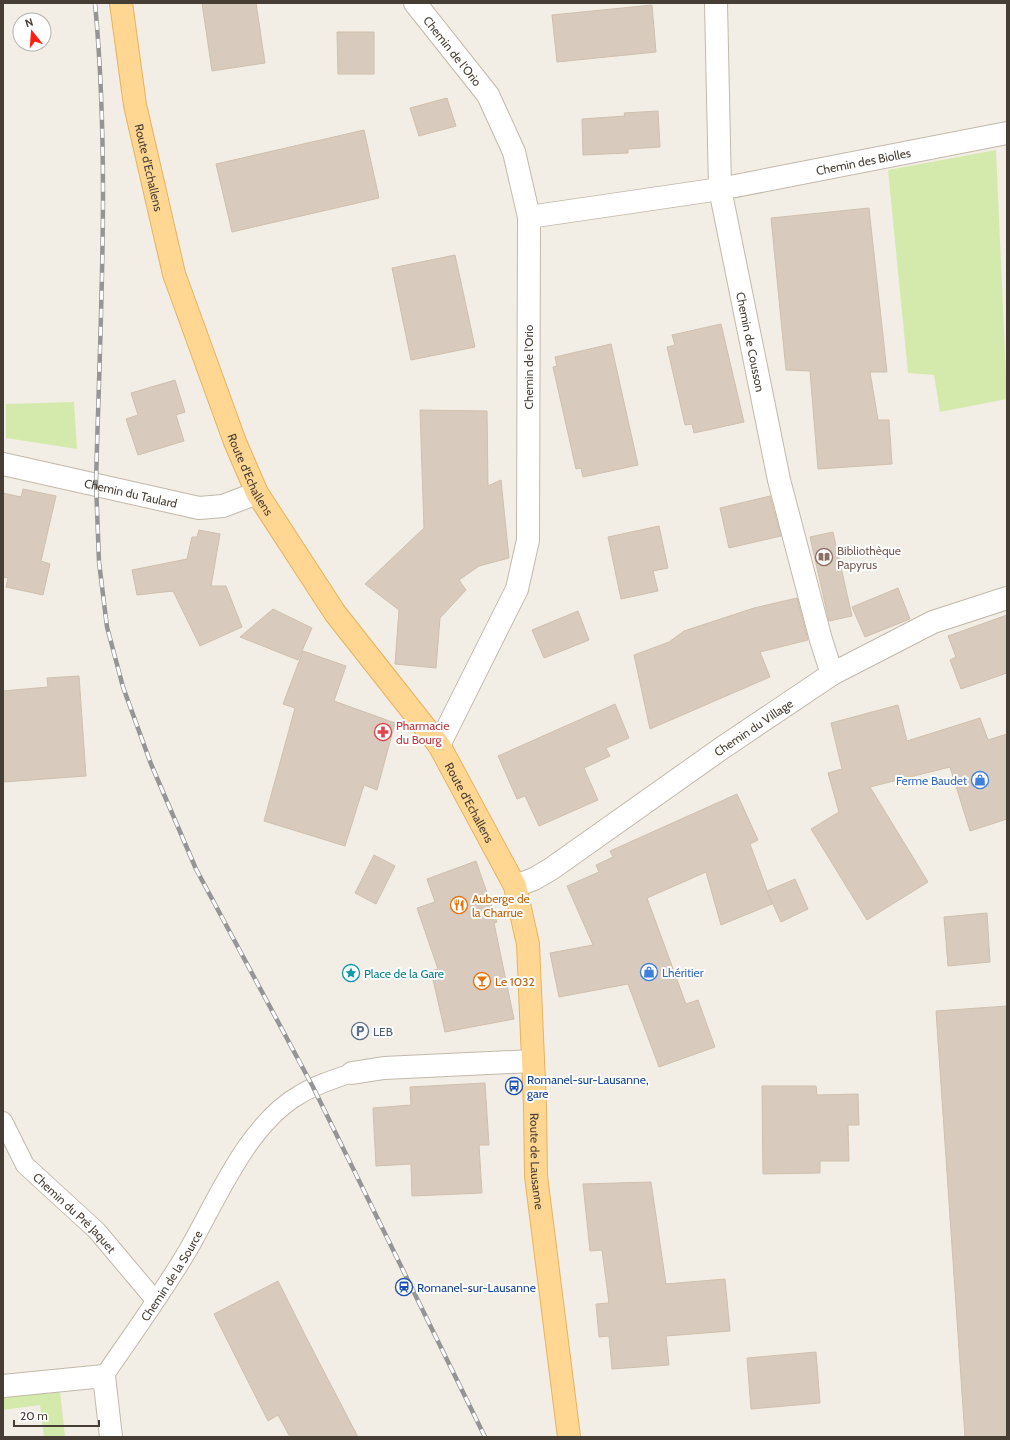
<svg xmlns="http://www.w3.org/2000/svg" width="1010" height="1440" viewBox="0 0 1010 1440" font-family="Cabin,sans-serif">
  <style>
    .green { fill: #d3eaac }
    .building { fill: #d8cbbd; stroke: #d0bfad }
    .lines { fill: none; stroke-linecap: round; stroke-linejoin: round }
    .pedestrian-casing { stroke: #c2b8aa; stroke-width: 20 }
    .minor-casing { stroke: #c2b8aa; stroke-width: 24 }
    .tertiary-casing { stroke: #c2b8aa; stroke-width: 24 }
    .primary-casing { stroke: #e8b25e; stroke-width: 24 }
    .pedestrian { stroke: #fff; stroke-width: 18 }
    .minor { stroke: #fff; stroke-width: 22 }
    .tertiary { stroke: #fff; stroke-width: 22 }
    .primary { stroke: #ffd692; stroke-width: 22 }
    .rail-casing { stroke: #959595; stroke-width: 4.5 }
    .rail { stroke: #fff; stroke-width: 3; stroke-dasharray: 9; stroke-linecap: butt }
    .labels { text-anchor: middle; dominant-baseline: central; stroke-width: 4; stroke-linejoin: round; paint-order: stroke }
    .street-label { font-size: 12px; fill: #463e34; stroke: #fff }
    .education-label { font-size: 12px; fill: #785e54; stroke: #fff; text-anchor: start }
    .health-label { font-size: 12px; fill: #be3a42; stroke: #fff; text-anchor: start }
    .shop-label { font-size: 12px; fill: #366cbe; stroke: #fff; text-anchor: end }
    .food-label { font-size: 12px; fill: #c56008; stroke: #fff; text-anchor: start }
    .culture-label { font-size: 12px; fill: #0d838f; stroke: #fff; text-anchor: start }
    .service-label { font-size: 12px; fill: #4e5e75; stroke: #fff; text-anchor: start }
    .transit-label { font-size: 12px; fill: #164399; stroke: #fff; text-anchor: start }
  </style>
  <rect width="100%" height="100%" fill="#f3eee5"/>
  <g class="green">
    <path d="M 996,150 L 1007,399 L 940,412 L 934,375 L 908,373 L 888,170 Z"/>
    <path d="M 74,402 L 77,449 L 6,438 L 6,404 Z"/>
    <path d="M 58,1373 L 65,1437 L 44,1437 L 40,1405 L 3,1410 L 3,1382 Z"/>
  </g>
  <g class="building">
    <path d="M 202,3 L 256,3 L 265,63 L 212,71 Z"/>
    <path d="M 652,5 L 656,52 L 557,62 L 552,15 Z"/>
    <path d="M 337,32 L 374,32 L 374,74 L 338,74 Z"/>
    <path d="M 447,98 L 456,126 L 419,136 L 410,108 Z"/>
    <path d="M 658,111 L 660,147 L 628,149 L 628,153 L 583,155 L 582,119 L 625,116 L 624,113 Z"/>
    <path d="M 364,130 L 379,198 L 232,232 L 216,164 Z"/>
    <path d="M 869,208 L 887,372 L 870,372 L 878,420 L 889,420 L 892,464 L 818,469 L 810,371 L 786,370 L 771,218 Z"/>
    <path d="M 455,255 L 475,347 L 411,360 L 392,268 Z"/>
    <path d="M 721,324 L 744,422 L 694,433 L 692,424 L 685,425 L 667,347 L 675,345 L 672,335 Z"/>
    <path d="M 611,344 L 638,465 L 583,477 L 581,468 L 576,469 L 553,367 L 557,366 L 555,357 Z"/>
    <path d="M 175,380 L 185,412 L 176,415 L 184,441 L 138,455 L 126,419 L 138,415 L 131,393 Z"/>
    <path d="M 420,410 L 487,411 L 488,486 L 501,480 L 509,558 L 479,566 L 459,580 L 466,590 L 440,618 L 436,668 L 395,664 L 399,610 L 365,584 L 424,528 Z"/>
    <path d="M 23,489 L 56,496 L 41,561 L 50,564 L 43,595 L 6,587 L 8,578 L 3,577 L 3,493 L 21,497 Z"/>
    <path d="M 770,496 L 781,536 L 729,548 L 720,508 Z"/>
    <path d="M 659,526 L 668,568 L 653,571 L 658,591 L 621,599 L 608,537 Z"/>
    <path d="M 199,530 L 220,534 L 211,586 L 226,586 L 242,627 L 200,646 L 173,591 L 137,595 L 132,570 L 187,559 L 192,537 L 197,537 Z"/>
    <path d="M 833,532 L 852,616 L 829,621 L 810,537 Z"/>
    <path d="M 898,588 L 910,619 L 865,637 L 852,607 Z"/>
    <path d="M 797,598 L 808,640 L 760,652 L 770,677 L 650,729 L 634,655 L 669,642 L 684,631 L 754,608 Z"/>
    <path d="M 273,609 L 312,628 L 298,660 L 240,637 Z"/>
    <path d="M 578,611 L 589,640 L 544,658 L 532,630 Z"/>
    <path d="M 1007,615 L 1007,673 L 961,689 L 950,660 L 956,657 L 948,636 Z"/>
    <path d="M 303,651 L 346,666 L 334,701 L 395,723 L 377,790 L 364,785 L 345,846 L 264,821 L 295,708 L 283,704 Z"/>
    <path d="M 79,676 L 86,776 L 3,782 L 3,691 L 48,687 L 47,678 Z"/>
    <path d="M 615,704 L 629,738 L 606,748 L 610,756 L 584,768 L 598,800 L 539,826 L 525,796 L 517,799 L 498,756 Z"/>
    <path d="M 898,705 L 907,741 L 980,718 L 988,740 L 1007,734 L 1007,819 L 970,831 L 950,767 L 870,787 L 928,882 L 867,920 L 811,829 L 839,812 L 828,773 L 842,769 L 831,723 Z"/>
    <path d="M 737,794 L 758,840 L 750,844 L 772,904 L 721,925 L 706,872 L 647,898 L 686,1004 L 698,1000 L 715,1047 L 659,1067 L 628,984 L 559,997 L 550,953 L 593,945 L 567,886 L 599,872 L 596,865 L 613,857 L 610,851 Z"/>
    <path d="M 374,855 L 395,866 L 376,904 L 355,893 Z"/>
    <path d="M 476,861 L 497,922 L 494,923 L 514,1019 L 445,1032 L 431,971 L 438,969 L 417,908 L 435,902 L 427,879 Z"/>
    <path d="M 795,879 L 808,909 L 781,922 L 767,891 Z"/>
    <path d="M 987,913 L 990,962 L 948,966 L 944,917 Z"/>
    <path d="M 1007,1006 L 1007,1437 L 965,1437 L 936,1011 Z"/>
    <path d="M 485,1083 L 489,1145 L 479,1145 L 482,1193 L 412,1196 L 411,1164 L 376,1166 L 373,1108 L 411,1105 L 410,1087 Z"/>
    <path d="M 762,1086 L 816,1086 L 817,1095 L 858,1094 L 859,1125 L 848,1125 L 849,1161 L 820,1161 L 820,1173 L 763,1174 Z"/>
    <path d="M 651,1182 L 666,1284 L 725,1279 L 730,1331 L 666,1336 L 669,1365 L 612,1369 L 609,1336 L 599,1337 L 596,1304 L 609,1303 L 602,1250 L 590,1251 L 583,1184 Z"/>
    <path d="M 278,1281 L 307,1339 L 358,1437 L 290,1437 L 278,1415 L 268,1421 L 214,1314 Z"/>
    <path d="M 816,1352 L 820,1403 L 751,1409 L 747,1358 Z"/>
  </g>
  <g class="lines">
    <g class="pedestrian-casing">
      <g id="pedestrian">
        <path id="s1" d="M 3,1121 L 25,1165 L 97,1231 L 155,1300"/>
        <path id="s2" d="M 104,1376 C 132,1335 162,1294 188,1250 C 217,1200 247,1125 299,1095 C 315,1085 334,1079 352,1073"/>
      </g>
    </g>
    <g class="minor-casing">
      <g id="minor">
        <path id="s3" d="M 415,3 L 488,95 L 514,152 L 529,217 L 528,540 L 517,589 L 439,745"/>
        <path id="s4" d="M 716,3 L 720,189 L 779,480 L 821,640 L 832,674"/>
        <path id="s5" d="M 529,217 L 720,189 L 1007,133"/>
        <path id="s6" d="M 3,464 L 199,508 L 223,506 L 257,493"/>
        <path d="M 352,1073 L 384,1068 L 533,1061"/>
        <path d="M 3,1386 L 104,1376 L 111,1437"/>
      </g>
    </g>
    <g class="tertiary-casing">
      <g id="tertiary">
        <path id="s7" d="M 515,886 L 534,879 L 551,869 L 722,748 L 832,674 L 933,622 L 1007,598"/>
      </g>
    </g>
    <g class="primary-casing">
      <g id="primary">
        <path id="s8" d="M 121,3 L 135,105 L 174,274 L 235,442 L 257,493 L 335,613 L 439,745 L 515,886 L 528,944 L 535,1106 L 536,1176 L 569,1437"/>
      </g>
    </g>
    <use href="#pedestrian" class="pedestrian"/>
    <use href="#minor" class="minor"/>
    <use href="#tertiary" class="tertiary"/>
    <use href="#primary" class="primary"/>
    <g class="rail-casing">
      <path id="rail" d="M 95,3 C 110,163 100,323 96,483 L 99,562 L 107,627 L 123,687 L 151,764 L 196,869 L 313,1087 L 485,1437"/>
    </g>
    <use href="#rail" class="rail"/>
  </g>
  <defs>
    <g id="library-ring" transform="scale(0.9)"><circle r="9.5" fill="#fff" stroke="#8d6e63" stroke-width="1.5"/><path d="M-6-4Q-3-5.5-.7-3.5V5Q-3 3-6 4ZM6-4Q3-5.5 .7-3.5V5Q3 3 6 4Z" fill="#8d6e63"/></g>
    <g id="pharmacy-ring" transform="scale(0.9)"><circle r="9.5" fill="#fff" stroke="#e0444e" stroke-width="1.5"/><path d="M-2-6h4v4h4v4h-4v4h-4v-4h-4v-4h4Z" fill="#e0444e"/></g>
    <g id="shop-ring" transform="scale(0.9)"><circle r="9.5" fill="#fff" stroke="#3f7fe0" stroke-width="1.5"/><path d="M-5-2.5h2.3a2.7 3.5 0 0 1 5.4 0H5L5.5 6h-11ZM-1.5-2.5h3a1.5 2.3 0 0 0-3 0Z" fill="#3f7fe0"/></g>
    <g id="restaurant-ring" transform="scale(0.9)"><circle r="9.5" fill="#fff" stroke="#e8710a" stroke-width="1.5"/><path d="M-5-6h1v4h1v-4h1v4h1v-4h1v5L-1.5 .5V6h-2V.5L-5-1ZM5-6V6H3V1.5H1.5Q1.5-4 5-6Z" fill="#e8710a"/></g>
    <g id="sight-ring" transform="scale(0.9)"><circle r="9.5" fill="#fff" stroke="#0f9aa8" stroke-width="1.5"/><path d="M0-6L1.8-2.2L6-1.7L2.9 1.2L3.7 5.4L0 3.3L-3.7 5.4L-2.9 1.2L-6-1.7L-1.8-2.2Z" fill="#0f9aa8"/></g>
    <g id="bar-ring" transform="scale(0.9)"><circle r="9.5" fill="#fff" stroke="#e8710a" stroke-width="1.5"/><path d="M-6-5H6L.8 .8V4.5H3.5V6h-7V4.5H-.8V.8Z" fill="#e8710a"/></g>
    <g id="parking-ring" transform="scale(0.9)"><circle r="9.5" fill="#fff" stroke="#5c6f8a" stroke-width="1.5"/><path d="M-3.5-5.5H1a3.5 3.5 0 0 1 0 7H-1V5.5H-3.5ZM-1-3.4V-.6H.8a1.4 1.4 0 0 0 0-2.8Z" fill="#5c6f8a"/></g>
    <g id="bus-ring" transform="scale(0.9)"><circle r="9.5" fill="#fff" stroke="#1a4fb4" stroke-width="1.5"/><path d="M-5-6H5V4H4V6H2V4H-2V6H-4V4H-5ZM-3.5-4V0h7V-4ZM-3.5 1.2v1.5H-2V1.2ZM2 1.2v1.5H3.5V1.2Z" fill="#1a4fb4"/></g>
    <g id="station-ring" transform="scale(0.9)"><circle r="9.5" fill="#fff" stroke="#1a4fb4" stroke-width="1.5"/><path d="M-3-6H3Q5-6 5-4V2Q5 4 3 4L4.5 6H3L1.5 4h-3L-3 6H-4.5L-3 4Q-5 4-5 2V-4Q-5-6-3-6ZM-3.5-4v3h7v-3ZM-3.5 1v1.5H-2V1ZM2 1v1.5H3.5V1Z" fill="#1a4fb4"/></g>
  </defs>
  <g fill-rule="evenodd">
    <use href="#library-ring" x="824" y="557"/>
    <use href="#pharmacy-ring" x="383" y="732"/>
    <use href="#shop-ring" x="980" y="780"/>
    <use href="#restaurant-ring" x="459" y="905"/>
    <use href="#shop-ring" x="649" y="972"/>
    <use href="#sight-ring" x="351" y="973"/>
    <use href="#bar-ring" x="482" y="981"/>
    <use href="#parking-ring" x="360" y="1031"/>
    <use href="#bus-ring" x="514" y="1086"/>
    <use href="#station-ring" x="404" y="1287"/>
  </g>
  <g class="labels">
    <g class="street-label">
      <text stroke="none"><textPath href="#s3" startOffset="61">Chemin de l'Orio</textPath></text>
      <text stroke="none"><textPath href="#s5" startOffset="339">Chemin des Biolles</textPath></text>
      <text stroke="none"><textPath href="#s8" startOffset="167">Route d'Echallens</textPath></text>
      <text stroke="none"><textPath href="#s4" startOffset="342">Chemin de Cousson</textPath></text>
      <text transform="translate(528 367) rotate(-90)">Chemin de l'Orio</text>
      <text stroke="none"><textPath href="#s8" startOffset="491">Route d'Echallens</textPath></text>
      <text stroke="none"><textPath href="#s6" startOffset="131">Chemin du Taulard</textPath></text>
      <text stroke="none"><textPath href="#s7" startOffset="287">Chemin du Village</textPath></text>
      <text stroke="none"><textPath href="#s8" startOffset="887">Route d'Echallens</textPath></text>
      <text stroke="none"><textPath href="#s8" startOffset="1259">Route de Lausanne</textPath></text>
      <text stroke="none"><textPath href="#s1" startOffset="118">Chemin du Pré Jaquet</textPath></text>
      <text stroke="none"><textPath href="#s2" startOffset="121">Chemin de la Source</textPath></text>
    </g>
    <g class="education-label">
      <text x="837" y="550">Bibliothèque<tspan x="837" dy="14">Papyrus</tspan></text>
    </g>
    <g class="health-label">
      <text x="396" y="725">Pharmacie<tspan x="396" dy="14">du Bourg</tspan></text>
    </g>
    <g class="shop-label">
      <text x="967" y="780">Ferme Baudet</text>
      <text x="662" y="972" text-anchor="start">Lhéritier</text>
    </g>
    <g class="food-label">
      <text x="472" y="898">Auberge de<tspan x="472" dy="14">la Charrue</tspan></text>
      <text x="495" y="981">Le 1032</text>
    </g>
    <g class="culture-label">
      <text x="364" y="973">Place de la Gare</text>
    </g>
    <g class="service-label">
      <text x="373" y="1031">LEB</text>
    </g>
    <g class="transit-label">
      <text x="527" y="1079">Romanel-sur-Lausanne,<tspan x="527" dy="14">gare</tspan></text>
      <text x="417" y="1287">Romanel-sur-Lausanne</text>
    </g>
  </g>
  <rect width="1010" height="1440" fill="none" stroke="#463e34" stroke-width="8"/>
  <g transform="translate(32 32) rotate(343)"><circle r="19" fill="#ffffff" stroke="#b5b2ae"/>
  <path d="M0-3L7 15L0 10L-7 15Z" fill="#ff1e10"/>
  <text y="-6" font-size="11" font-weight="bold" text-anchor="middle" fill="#463e34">N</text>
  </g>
  <path d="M14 1420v6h85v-6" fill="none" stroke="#463e34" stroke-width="2"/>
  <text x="20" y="1420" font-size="12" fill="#463e34" stroke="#ffffff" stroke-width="3" paint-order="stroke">20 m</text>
</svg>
